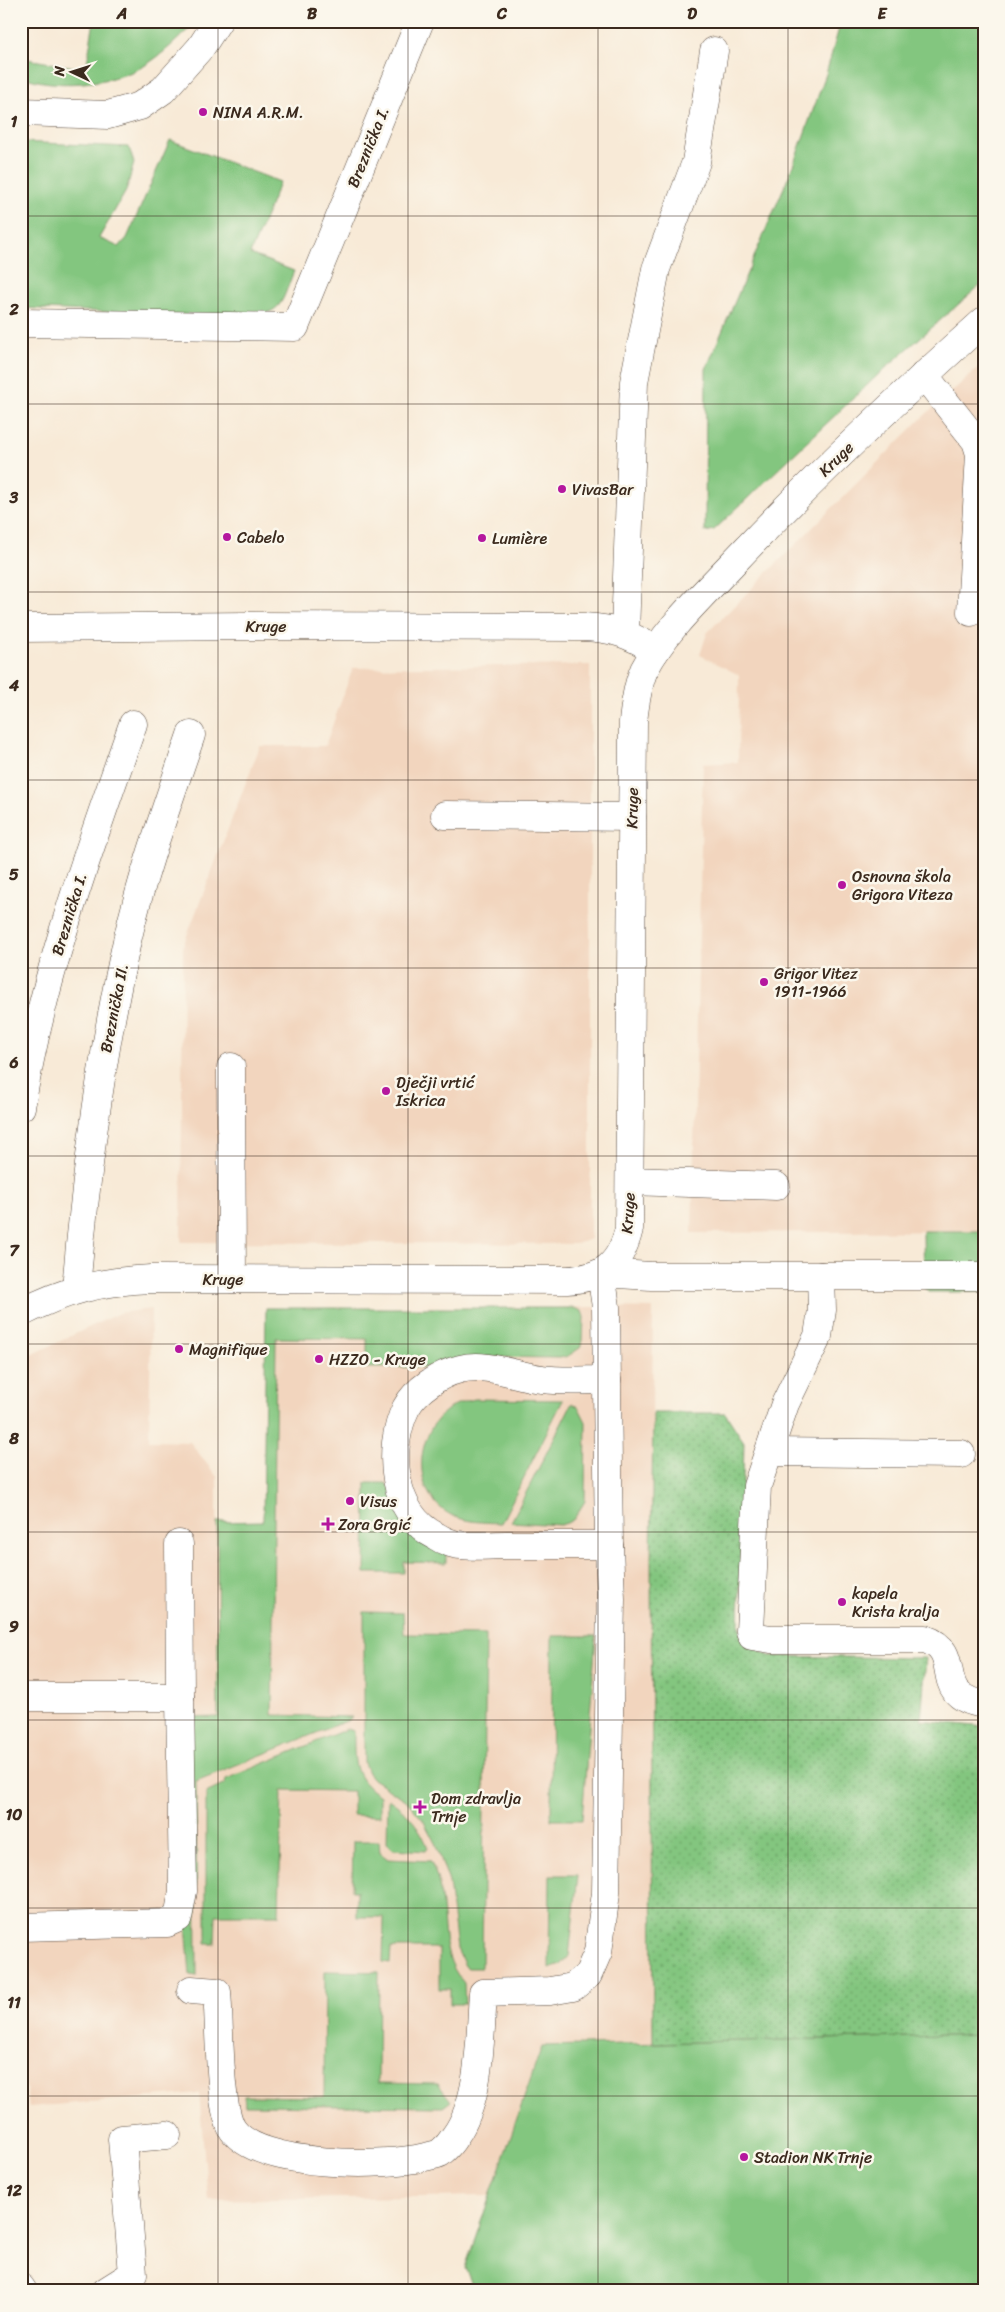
<svg xmlns="http://www.w3.org/2000/svg" width="1005" height="2312" viewBox="0 0 1005 2312" font-family="Sriracha,sans-serif">
  <style>
    .built { fill: #f2d5be }
    .grass { fill: #83c67f; stroke: #5f784e }
    .park { fill: url(#park-dots); stroke: #5f784e }
    .lines { fill: none; stroke-linecap: round; stroke-linejoin: round }
    .minor-casing { stroke: #57473a; stroke-width: 29 }
    .minor { stroke: #fff; stroke-width: 28 }
    .grid { fill: none; stroke: #3b2a1e; stroke-width: 1; stroke-opacity: 0.55 }
    .poi-dot { fill: #b5179e; stroke: #fbf7ec; stroke-width: 2 }
    .labels { text-anchor: middle; dominant-baseline: central; stroke-width: 5; stroke-linejoin: round; paint-order: stroke }
    .poi-label { font-size: 16px; fill: #3b2a1e; stroke: #fbf7ec; text-anchor: start }
    .street-label { font-size: 16px; fill: #3b2a1e; stroke: #fbf7ec }
    .neatline { fill: none; stroke: #3b2a1e; stroke-width: 2 }
    .grid-label { font-size: 16px; text-anchor: middle; font-weight: bold; fill: #3b2a1e }
  </style>
  <defs>
    <pattern id="park-dots" width="8" height="8" patternUnits="userSpaceOnUse" patternTransform="scale(1.25)"><rect width="8" height="8" fill="#83c67f"/><path d="M2 2h.1M6 6h.1" fill="none" stroke="#6ca167" stroke-width="1.8" stroke-linecap="round"/></pattern>
  </defs>
  <rect width="100%" height="100%" fill="#fbf7ec"/>
  <filter id="ink" filterUnits="userSpaceOnUse"><feTurbulence type="fractalNoise" baseFrequency=".02" numOctaves="2"/><feDisplacementMap in="SourceGraphic" scale="10" xChannelSelector="R" yChannelSelector="G"/><feConvolveMatrix kernelMatrix="1 2 1 2 8 2 1 2 1" color-interpolation-filters="sRGB"/></filter>
  <filter id="wash" filterUnits="userSpaceOnUse"><feTurbulence type="fractalNoise" baseFrequency=".0096" numOctaves="4" result="noise"/><feDisplacementMap in="SourceGraphic" scale="20" xChannelSelector="R" yChannelSelector="G"/><feGaussianBlur stdDeviation="1.12" result="paint"/><feColorMatrix in="noise" values="0 0 0 0 0 0 0 0 0 0 0 0 0 0 0 0 0 1.4 0 .05"/><feComposite in="paint" operator="in"/></filter>
  <g filter="url(#wash)">
    <rect width="100%" height="100%" fill="#f8ead7"/>
    <g class="built">
      <path d="M 984,363 L 984,1231 L 692,1233 L 703,764 L 738,762 L 739,675 L 700,655 L 707,633 L 925,415 Z"/>
      <path d="M 590,665 L 590,1239 L 577,1244 L 181,1242 L 183,946 L 260,746 L 325,746 L 353,668 Z"/>
      <path d="M 606,1307 L 653,1308 L 651,1559 L 653,2043 L 542,2046 L 491,2196 L 208,2200 L 199,2093 L 29,2107 L 21,2051 L 21,1360 L 119,1313 L 151,1309 L 149,1441 L 190,1442 L 217,1477 L 217,1522 L 263,1521 L 266,1308 Z"/>
    </g>
    <g class="grass">
      <path d="M 94,21 L 197,21 C 180,37 164,54 144,66 C 113,84 54,90 21,76 L 21,58 L 86,69 Z"/>
      <path d="M 841,21 L 984,21 L 984,282 L 881,372 L 714,530 L 705,532 L 706,369 L 791,171 L 826,74 Z"/>
      <path d="M 170,140 L 280,182 L 250,254 L 294,271 C 279,308 284,312 242,318 L 21,308 L 21,142 L 129,147 L 134,163 L 126,191 L 99,238 L 119,247 L 127,238 Z"/>
      <path d="M 923,1231 L 984,1231 L 984,1292 L 929,1292 L 924,1288 Z"/>
      <path d="M 266,1308 L 574,1308 L 582,1311 L 584,1317 L 583,1341 L 580,1348 L 568,1356 L 560,1358 L 486,1357 L 432,1367 L 367,1368 L 367,1339 L 276,1338 L 272,1715 L 352,1717 L 349,1720 L 196,1781 L 197,1976 L 190,1975 L 186,1923 L 188,1718 L 218,1717 L 217,1522 L 263,1521 Z"/>
      <path d="M 475,1399 L 563,1400 L 501,1523 C 481,1522 459,1523 442,1509 C 410,1483 418,1430 450,1408 C 457,1403 467,1401 475,1399 Z"/>
      <path d="M 572,1403 L 579,1408 L 586,1422 L 585,1501 L 574,1519 L 567,1523 L 560,1525 L 511,1522 Z"/>
      <path d="M 366,1483 L 386,1483 L 446,1551 L 446,1563 L 404,1562 L 404,1573 L 365,1573 Z"/>
      <path d="M 364,1612 L 403,1613 L 404,1634 L 486,1635 L 482,1968 L 468,1968 L 465,1966 L 457,1949 L 449,1882 L 436,1845 L 423,1820 L 406,1800 L 373,1779 L 368,1773 L 364,1763 Z"/>
      <path d="M 552,1636 L 596,1636 L 582,1820 L 551,1820 Z"/>
      <path d="M 347,1729 L 354,1731 C 354,1761 352,1778 380,1796 L 380,1816 L 353,1815 L 353,1791 L 282,1790 L 279,1915 L 216,1915 L 215,1944 L 206,1944 L 206,1793 L 225,1784 L 226,1779 Z"/>
      <path d="M 388,1799 C 407,1811 421,1828 428,1848 L 426,1851 L 393,1849 L 387,1843 Z"/>
      <path d="M 353,1841 L 379,1841 L 380,1853 L 388,1859 L 430,1861 C 452,1900 433,1949 464,1983 L 465,2004 L 450,2004 L 450,1989 L 439,1989 L 439,1948 L 391,1948 L 390,1963 L 383,1962 L 384,1917 L 357,1917 L 357,1891 L 352,1891 Z"/>
      <path d="M 550,1875 L 578,1875 L 569,1956 L 561,1965 L 549,1969 Z"/>
      <path d="M 325,1971 L 379,1972 L 378,2083 L 438,2084 L 451,2101 L 443,2107 L 245,2105 L 244,2096 L 324,2097 Z"/>
      <path d="M 984,2035 L 984,2291 L 475,2291 L 465,2268 L 542,2046 Z"/>
    </g>
    <path class="park" d="M 653,1413 L 725,1413 L 744,1442 L 739,1625 L 742,1641 L 770,1656 L 926,1658 L 921,1720 L 984,1727 L 984,2035 L 653,2043 L 651,1559 Z"/>
  </g>
  <g filter="url(#ink)">
    <g class="lines">
      <g class="minor-casing">
        <g id="minor">
          <path d="M 21,112 L 108,115 L 140,106 L 163,90 L 201,47 L 218,21"/>
          <path d="M 21,323 L 295,327 L 420,21"/>
          <path d="M 924,375 L 976,441 L 980,454 L 971,612"/>
          <path d="M 21,628 L 250,626 L 584,627 C 617,629 628,634 656,650"/>
          <path d="M 625,633 L 634,382 L 656,269 L 696,162 L 714,51"/>
          <path d="M 445,815 L 632,817"/>
          <path d="M 231,1067 L 232,1279"/>
          <path d="M 21,1107 C 43,975 89,850 133,724"/>
          <path d="M 630,1181 L 776,1186"/>
          <path d="M 821,1276 L 822,1310 L 818,1336 L 785,1404 L 757,1486 L 750,1631 L 752,1636 L 771,1639 L 925,1639 C 967,1653 928,1696 984,1704"/>
          <path d="M 76,1289 C 86,1172 101,1056 127,941 C 143,871 168,803 191,735"/>
          <path d="M 21,1313 C 65,1290 102,1281 151,1279 L 567,1280 C 604,1278 620,1265 629,1229 L 633,722 C 635,705 637,686 644,670 C 665,630 700,598 731,565 C 811,480 897,399 984,321"/>
          <path d="M 607,1380 C 585,1380 563,1382 542,1379 C 515,1376 488,1362 460,1369 C 440,1374 416,1389 406,1408 C 386,1449 392,1514 436,1536 C 442,1540 453,1545 461,1545 C 475,1547 491,1545 506,1545 C 540,1545 574,1545 609,1545"/>
          <path d="M 769,1452 L 961,1454"/>
          <path d="M 179,1544 L 180,1697"/>
          <path d="M 21,1697 L 180,1697 L 183,1891 L 178,1918 L 167,1923 L 21,1927"/>
          <path d="M 191,1990 L 217,1992 C 220,2023 218,2108 233,2130 C 260,2168 385,2167 425,2157 C 429,2156 436,2155 440,2153 C 445,2149 452,2141 455,2136 C 481,2100 480,2036 483,1993 L 550,1991 L 573,1987 L 588,1975 L 598,1952 L 606,1893 L 611,1599 L 609,1545 L 606,1307 L 601,1273 L 651,1276 L 984,1276"/>
          <path d="M 21,2288 L 23,2291"/>
          <path d="M 106,2291 L 133,2274 L 122,2139 L 167,2135"/>
        </g>
      </g>
      <use href="#minor" class="minor"/>
    </g>
  </g>
  <path class="grid" d="M 218,21 L 218,2291M 408,21 L 408,2291M 598,21 L 598,2291M 788,21 L 788,2291M 21,216 L 984,216M 21,404 L 984,404M 21,592 L 984,592M 21,780 L 984,780M 21,968 L 984,968M 21,1156 L 984,1156M 21,1344 L 984,1344M 21,1532 L 984,1532M 21,1720 L 984,1720M 21,1908 L 984,1908M 21,2096 L 984,2096"/>
  <g class="poi-dot">
    <circle cx="203" cy="112" r="5"/>
    <circle cx="562" cy="489" r="5"/>
    <circle cx="227" cy="537" r="5"/>
    <circle cx="482" cy="538" r="5"/>
    <circle cx="842" cy="885" r="5"/>
    <circle cx="764" cy="982" r="5"/>
    <circle cx="386" cy="1091" r="5"/>
    <circle cx="179" cy="1349" r="5"/>
    <circle cx="319" cy="1359" r="5"/>
    <circle cx="350" cy="1501" r="5"/>
    <path d="M325.5 1516.5h5v5h5v5h-5v5h-5v-5h-5v-5h5z"/>
    <circle cx="842" cy="1602" r="5"/>
    <path d="M417.5 1799.5h5v5h5v5h-5v5h-5v-5h-5v-5h5z"/>
    <circle cx="744" cy="2157" r="5"/>
  </g>
  <g class="labels">
    <g class="poi-label">
      <text x="213" y="112">NINA A.R.M.</text>
      <text x="572" y="489">VivasBar</text>
      <text x="237" y="537">Cabelo</text>
      <text x="492" y="538">Lumière</text>
      <text x="852" y="876">Osnovna škola<tspan x="852" dy="18">Grigora Viteza</tspan></text>
      <text x="774" y="973">Grigor Vitez<tspan x="774" dy="18">1911-1966</tspan></text>
      <text x="396" y="1082">Dječji vrtić<tspan x="396" dy="18">Iskrica</tspan></text>
      <text x="189" y="1349">Magnifique</text>
      <text x="329" y="1359">HZZO - Kruge</text>
      <text x="360" y="1501">Visus</text>
      <text x="338" y="1524">Zora Grgić</text>
      <text x="852" y="1593">kapela<tspan x="852" dy="18">Krista kralja</tspan></text>
      <text x="431" y="1798">Dom zdravlja<tspan x="431" dy="18">Trnje</tspan></text>
      <text x="754" y="2157">Stadion NK Trnje</text>
    </g>
    <g class="street-label">
      <text transform="translate(368 147) rotate(-68)">Breznička I.</text>
      <text transform="translate(836 459) rotate(-45)">Kruge</text>
      <text x="266" y="626">Kruge</text>
      <text transform="translate(632 808) rotate(-89)">Kruge</text>
      <text transform="translate(69 914) rotate(-73)">Breznička I.</text>
      <text transform="translate(114 1008) rotate(-79)">Breznička II.</text>
      <text transform="translate(628 1213) rotate(-86)">Kruge</text>
      <text x="223" y="1279">Kruge</text>
    </g>
  </g>
  <rect width="1005" height="2312" fill="none" stroke="#fbf7ec" stroke-width="55"/>
  <g transform="translate(72 72) rotate(274)" stroke="#fbf7ec" stroke-width="4" paint-order="stroke">
  <path d="M0-4L9 19L0 12L-9 19Z" fill="#3b2a1e"/>
  <text y="-8" font-size="14" font-weight="bold" text-anchor="middle" fill="#3b2a1e">N</text>
  </g>
  <rect x="28" y="28" width="950" height="2256" class="neatline"/>
  <g class="grid-label">
    <text x="122" y="19">A</text>
    <text x="312" y="19">B</text>
    <text x="502" y="19">C</text>
    <text x="692" y="19">D</text>
    <text x="882" y="19">E</text>
    <text x="14" y="127">1</text>
    <text x="14" y="315">2</text>
    <text x="14" y="503">3</text>
    <text x="14" y="691">4</text>
    <text x="14" y="880">5</text>
    <text x="14" y="1068">6</text>
    <text x="14" y="1256">7</text>
    <text x="14" y="1444">8</text>
    <text x="14" y="1632">9</text>
    <text x="14" y="1820">10</text>
    <text x="14" y="2008">11</text>
    <text x="14" y="2196">12</text>
  </g>
</svg>
